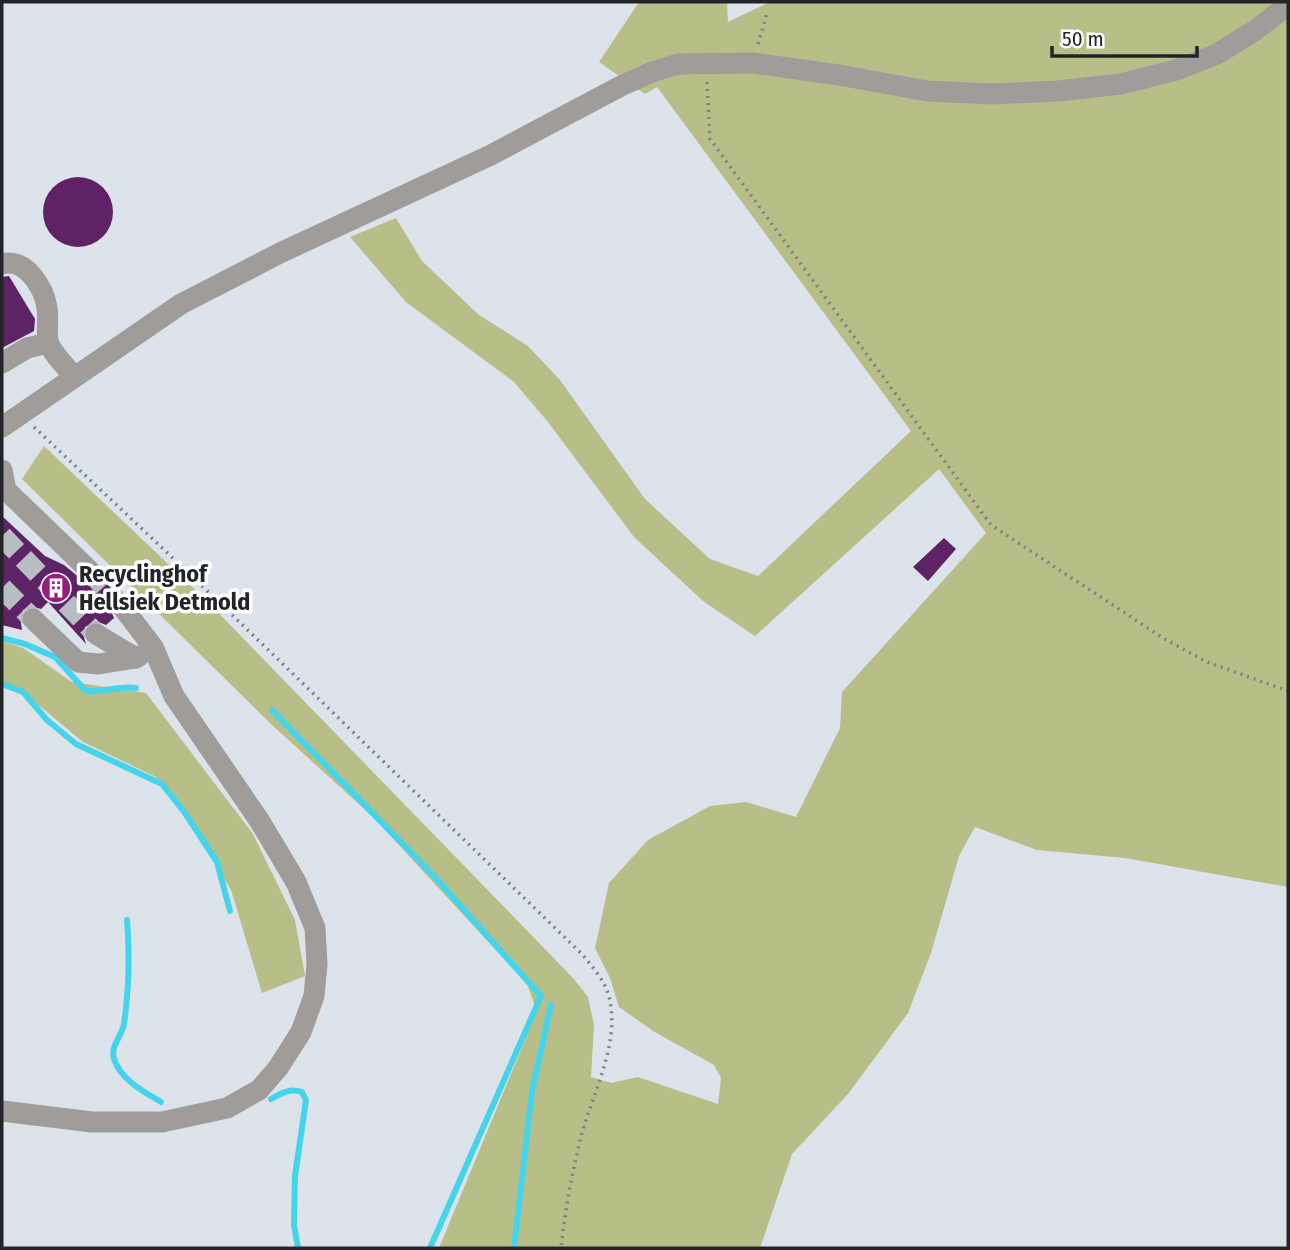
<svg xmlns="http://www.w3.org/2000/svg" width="1290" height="1250" viewBox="0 0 1290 1250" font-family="'Fira Sans Condensed',sans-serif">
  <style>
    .green { fill: #b8be87 }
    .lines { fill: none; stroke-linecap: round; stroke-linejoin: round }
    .stream { stroke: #44d5ed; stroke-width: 6 }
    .building { fill: #5e2365 }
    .minor-tunnel { stroke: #b8bdc3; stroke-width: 21; stroke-dasharray: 21 10; stroke-linecap: butt }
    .path { stroke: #7c8085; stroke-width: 3.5; stroke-dasharray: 2 5; stroke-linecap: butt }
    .minor { stroke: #9f9c99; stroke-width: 21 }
    .labels { text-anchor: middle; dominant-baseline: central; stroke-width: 7; stroke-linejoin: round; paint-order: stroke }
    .poi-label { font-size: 24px; font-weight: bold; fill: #222427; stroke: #fff; text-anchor: start }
  </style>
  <rect width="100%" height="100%" fill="#dde3ea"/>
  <g class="green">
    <path d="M 639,2 L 727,2 L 728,22 L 770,2 L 1288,2 L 1288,887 L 1125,858 L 1037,850 L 975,827 L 959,856 L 931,953 L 908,1013 L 848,1094 L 792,1154 L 760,1248 L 439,1248 L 537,1011 L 527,984 L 374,818 L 271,724 L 22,479 L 44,446 L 205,599 L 573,978 L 588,997 L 594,1025 L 591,1077 L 611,1083 L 638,1077 L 718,1104 L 721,1078 L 714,1065 L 653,1031 L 619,1007 L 610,978 L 595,948 L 609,883 L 648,840 L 710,806 L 746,802 L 796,817 L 840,728 L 842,692 L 986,533 L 939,469 L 755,636 L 703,601 L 634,537 L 548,422 L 514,382 L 406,302 L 350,237 L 396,218 L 422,261 L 479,315 L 528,346 L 560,380 L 645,499 L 710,559 L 758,576 L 911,431 L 657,87 L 645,94 L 599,62 Z"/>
    <path d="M 2,641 L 23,648 L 72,682 L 146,693 L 253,834 L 295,920 L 305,976 L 262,993 L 231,890 L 179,801 L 156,777 L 83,742 L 29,697 L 2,682 Z"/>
  </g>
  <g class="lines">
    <g class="stream">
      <path d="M 2,638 L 25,644 L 55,657 L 86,691 C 104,693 119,685 136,688"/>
      <path d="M 2,684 L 23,692 L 47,720 L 76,744 L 162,784 L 185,813 L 217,862 L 230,911"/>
      <path d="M 272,710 L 434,876 L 541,996 L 430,1248"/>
      <path d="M 127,920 C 130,955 129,989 124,1024 C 122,1036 110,1046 114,1059 C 121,1080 144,1092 161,1102"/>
      <path d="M 271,1099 C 282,1093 289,1088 302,1092 L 306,1100 L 295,1176 L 294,1225 L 298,1248"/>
      <path d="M 514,1248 L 532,1091 L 551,1005"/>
    </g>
  </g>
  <g class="building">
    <circle cx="78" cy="212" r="35"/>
    <path d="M 9,276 L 35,319 L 34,331 L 2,348 L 2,277 Z"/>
    <path d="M 2,516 L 45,556 L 64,565 L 86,583 L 94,583 L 101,577 L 119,597 L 112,605 L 111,611 L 114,618 L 106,625 L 96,621 L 85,627 L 83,634 L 86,644 L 48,602 L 41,609 L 30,606 L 23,610 L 20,617 L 22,630 L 2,625 Z"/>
    <path d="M 944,538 L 956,549 L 928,581 L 913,567 Z"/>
  </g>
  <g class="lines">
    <g class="minor-tunnel">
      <path d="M 2,536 L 96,634"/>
      <path d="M 90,571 L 124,609"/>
      <path d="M 2,588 L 33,619"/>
    </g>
    <g class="path">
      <path d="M 758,44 L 767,13"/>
      <path d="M 707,82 L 710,139 L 991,525 L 1163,638 L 1207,662 L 1288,691"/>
      <path d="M 34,427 L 193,577 L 583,955 C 594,969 607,983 610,1001 C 619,1047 592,1094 581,1137 C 572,1173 565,1211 561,1248"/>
    </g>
    <g class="minor">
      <path d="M 2,264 C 25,257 44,287 47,308 C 49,318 46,330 48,341 C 51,352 66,367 74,376"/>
      <path d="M 2,363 L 27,348 L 48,343"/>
      <path d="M 2,427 L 181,304 L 282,252 L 491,155 L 621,86 L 652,72 L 678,64 L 753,63 L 839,75 L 927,91 L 992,94 L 1058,91 L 1121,84 L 1176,70 L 1217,54 L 1254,31 L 1288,5"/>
      <path d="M 2,470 L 6,490 L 90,571"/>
      <path d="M 33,619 L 78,662 L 98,664 L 136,658"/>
      <path d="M 96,634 L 136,658 L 139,656"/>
      <path d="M 2,1111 L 92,1122 L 162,1122 L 227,1108 L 259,1090 L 278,1068 L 301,1032 L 314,996 L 317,964 L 315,928 L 296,882 L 259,820 L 174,696 L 153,647 L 124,609"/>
    </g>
  </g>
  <defs>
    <g id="building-disc" transform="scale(1.575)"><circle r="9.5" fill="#941f7c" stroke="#fff"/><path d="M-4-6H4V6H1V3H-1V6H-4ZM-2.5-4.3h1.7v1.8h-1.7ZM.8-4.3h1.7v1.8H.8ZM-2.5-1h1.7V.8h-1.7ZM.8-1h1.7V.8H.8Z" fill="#fff"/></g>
  </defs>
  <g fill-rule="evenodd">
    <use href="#building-disc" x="56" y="588"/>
  </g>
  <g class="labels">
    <g class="poi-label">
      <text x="79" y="574">Recyclinghof<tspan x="79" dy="28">Hellsiek Detmold</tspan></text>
    </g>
  </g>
  <rect width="1290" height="1250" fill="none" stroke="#222427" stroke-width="7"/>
  <path d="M1052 46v10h145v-10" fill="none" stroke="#222427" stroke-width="3.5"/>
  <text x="1062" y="46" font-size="21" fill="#222427" stroke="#ffffff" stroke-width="5" paint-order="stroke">50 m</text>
</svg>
